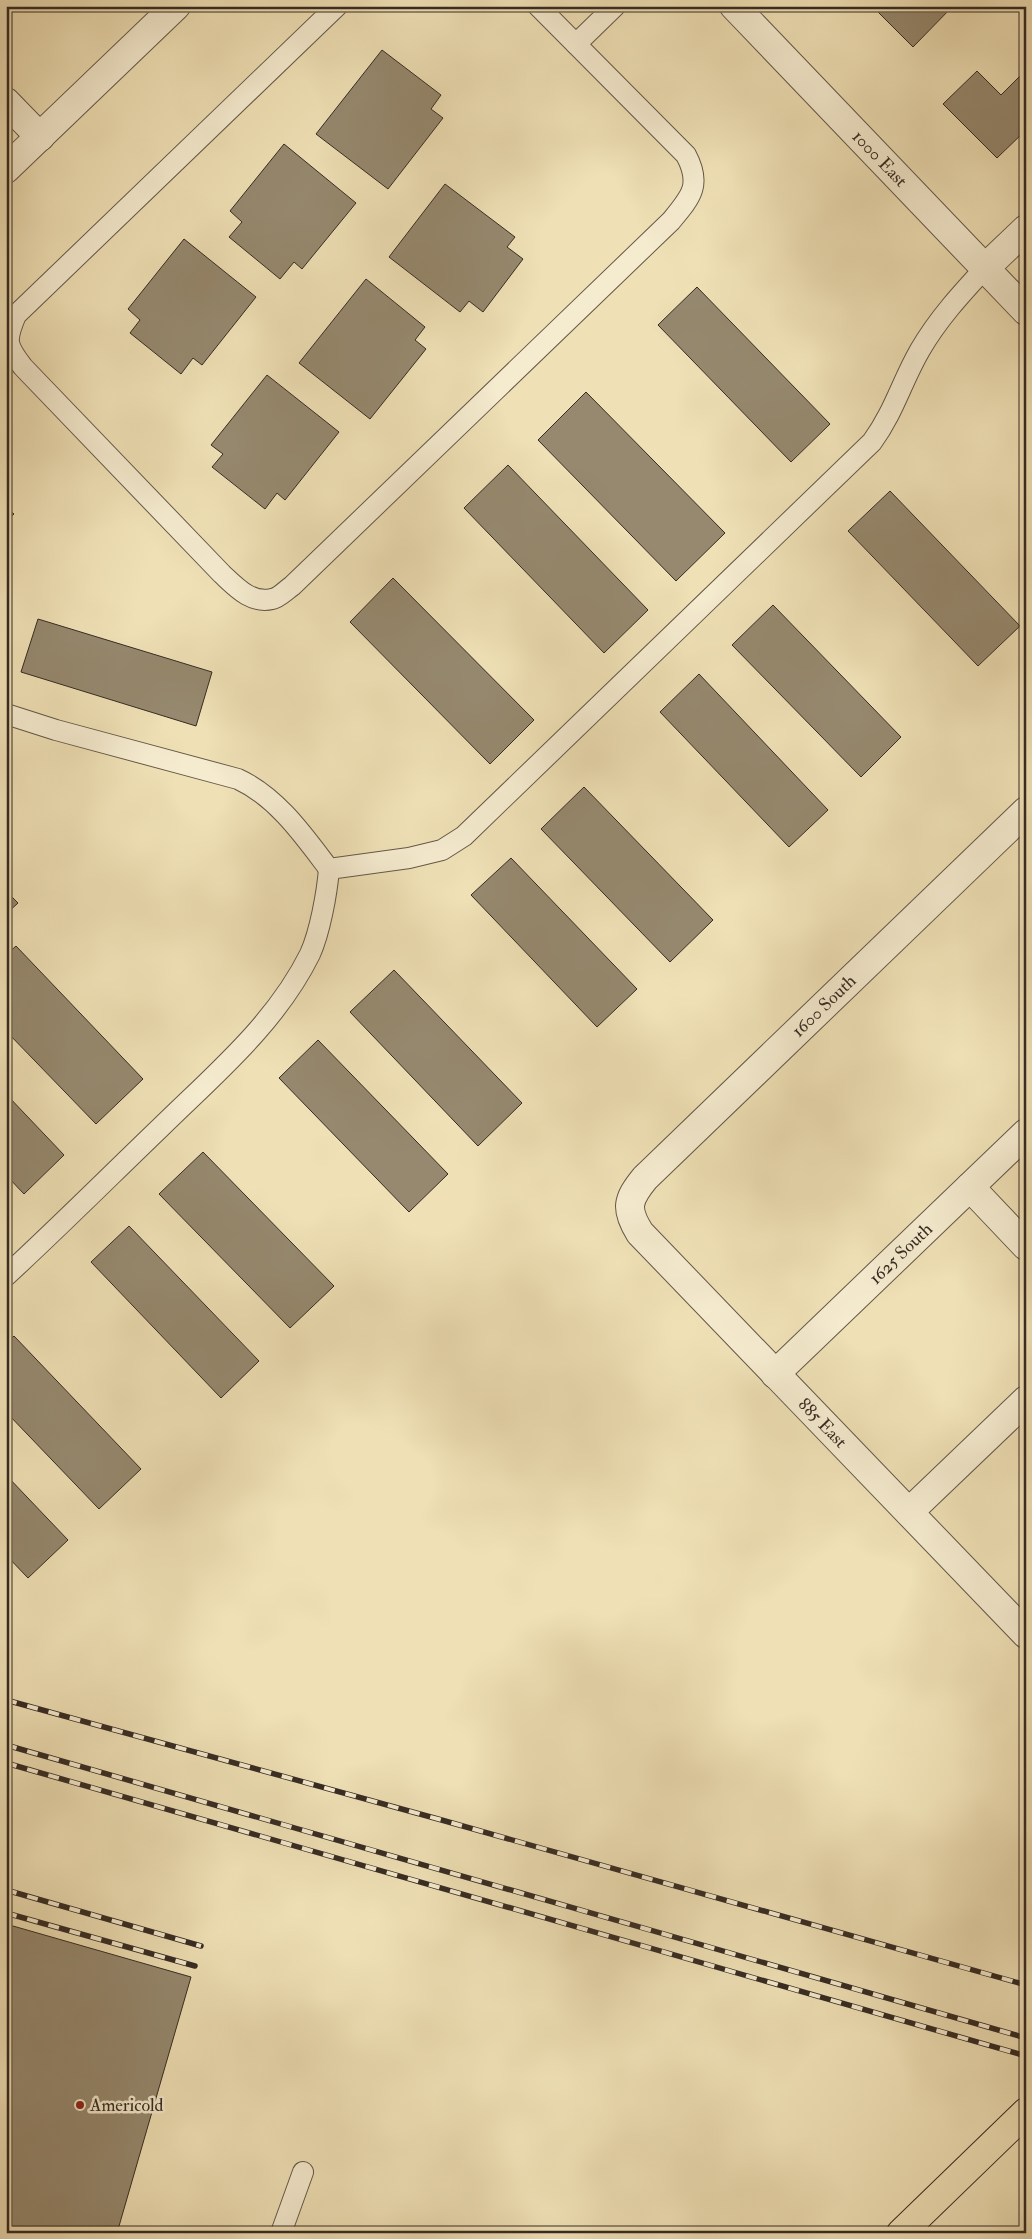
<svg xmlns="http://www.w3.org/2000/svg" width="1032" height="2239" viewBox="0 0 1032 2239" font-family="'IM FELL Double Pica',serif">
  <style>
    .building { fill: #96896f; stroke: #362b23 }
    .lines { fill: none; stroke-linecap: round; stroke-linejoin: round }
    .service-casing { stroke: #645848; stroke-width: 22 }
    .minor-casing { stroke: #645848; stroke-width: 30 }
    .tertiary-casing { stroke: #645848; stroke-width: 30 }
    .primary-casing { stroke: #362b23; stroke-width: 30 }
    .service { stroke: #f5ebcf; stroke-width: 20 }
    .minor { stroke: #f5ebcf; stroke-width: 28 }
    .tertiary { stroke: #f5ebcf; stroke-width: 28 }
    .primary { stroke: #efe0b5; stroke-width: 28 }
    .rail-casing { stroke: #362b23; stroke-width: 5.5 }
    .rail { stroke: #f5ebcf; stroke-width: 4; stroke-dasharray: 11; stroke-linecap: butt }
    .poi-dot { fill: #8f2418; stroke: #f5ebcf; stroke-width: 2 }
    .labels { text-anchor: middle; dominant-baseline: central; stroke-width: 5; stroke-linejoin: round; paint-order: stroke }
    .street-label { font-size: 18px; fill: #362b23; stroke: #f5ebcf }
    .poi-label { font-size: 18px; fill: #362b23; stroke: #f5ebcf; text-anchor: start }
  </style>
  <rect width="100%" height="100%" fill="#efe0b5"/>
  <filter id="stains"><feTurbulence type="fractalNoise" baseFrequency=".004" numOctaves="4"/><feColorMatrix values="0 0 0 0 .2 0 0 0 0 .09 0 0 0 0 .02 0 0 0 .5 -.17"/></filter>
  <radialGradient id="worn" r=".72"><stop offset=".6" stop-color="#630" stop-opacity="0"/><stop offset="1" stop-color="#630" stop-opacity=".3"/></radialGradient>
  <g class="building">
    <path d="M 872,6 L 953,6 L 913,47 Z"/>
    <path d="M 382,50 L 441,95 L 431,109 L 443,118 L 388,189 L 316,134 Z"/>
    <path d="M 977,71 L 1001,95 L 1023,73 L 1026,76 L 1026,130 L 997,158 L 943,104 Z"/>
    <path d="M 284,144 L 356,203 L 302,269 L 294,262 L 280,279 L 229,237 L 242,222 L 230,211 Z"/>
    <path d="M 445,184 L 515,237 L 507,247 L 523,259 L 483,312 L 469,301 L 460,312 L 389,257 Z"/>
    <path d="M 184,239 L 256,297 L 202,365 L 193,358 L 181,374 L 130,333 L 140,320 L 128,309 Z"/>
    <path d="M 366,279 L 425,327 L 415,340 L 426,349 L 370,419 L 299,363 Z"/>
    <path d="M 697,287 L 830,424 L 791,462 L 658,325 Z"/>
    <path d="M 267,375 L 339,432 L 285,500 L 277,493 L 265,509 L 212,467 L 223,454 L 211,445 Z"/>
    <path d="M 586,392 L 725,533 L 676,581 L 538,440 Z"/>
    <path d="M 508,465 L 648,610 L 604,653 L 464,508 Z"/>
    <path d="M 890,491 L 1020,626 L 978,666 L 848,531 Z"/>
    <path d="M 6,507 L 14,514 L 6,522 Z"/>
    <path d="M 393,578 L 534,720 L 490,764 L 350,622 Z"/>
    <path d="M 773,605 L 901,737 L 861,777 L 732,645 Z"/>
    <path d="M 38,619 L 212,672 L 196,726 L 21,672 Z"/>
    <path d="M 699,674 L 828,810 L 789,847 L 660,712 Z"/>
    <path d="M 584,787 L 713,920 L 670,962 L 541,829 Z"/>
    <path d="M 511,858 L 637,989 L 597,1027 L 471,895 Z"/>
    <path d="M 6,891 L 18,903 L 6,914 Z"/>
    <path d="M 16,946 L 143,1079 L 96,1124 L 6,1031 L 6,955 Z"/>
    <path d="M 394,970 L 522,1103 L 478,1146 L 350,1012 Z"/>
    <path d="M 318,1040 L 448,1174 L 409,1212 L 279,1078 Z"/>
    <path d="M 6,1094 L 64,1155 L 24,1194 L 6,1175 Z"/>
    <path d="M 203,1152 L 334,1286 L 290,1328 L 159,1194 Z"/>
    <path d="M 129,1226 L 259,1361 L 221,1398 L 91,1262 Z"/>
    <path d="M 14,1336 L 141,1469 L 99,1509 L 6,1412 L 6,1343 Z"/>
    <path d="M 6,1475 L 68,1540 L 28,1578 L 6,1555 Z"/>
    <path d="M 6,1924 L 191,1977 L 117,2233 L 6,2233 Z"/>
  </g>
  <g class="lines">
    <g class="service-casing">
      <g id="service">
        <path d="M 337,6 L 16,315 C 5,341 6,345 23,367 L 222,574 C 236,587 251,604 272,599 C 279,598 286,590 292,586 L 671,221 C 691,197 702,185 686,155 L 538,6"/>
        <path d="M 576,44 L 615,6"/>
        <path d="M 6,714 L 56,730 L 238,779 C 277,797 304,836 329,869"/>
        <path d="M 6,1276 C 59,1227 110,1176 162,1126 C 216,1073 276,1023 310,954 C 320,932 327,893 329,869 L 409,858 L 442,850 L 464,836 L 872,442 C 894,412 902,381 920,350 C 938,319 961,294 985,268"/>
        <path d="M 281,2233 L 303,2172"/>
      </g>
    </g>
    <g class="minor-casing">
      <g id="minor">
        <path d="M 6,102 L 40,137"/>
        <path d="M 985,268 L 1026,229"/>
        <path id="s1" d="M 1026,811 L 645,1178 C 627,1200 625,1209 640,1233 L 1026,1634"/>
        <path d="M 970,1187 L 1026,1246"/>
        <path id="s2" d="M 775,1374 L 1026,1133"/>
        <path d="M 909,1512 L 1026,1400"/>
      </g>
    </g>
    <g class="tertiary-casing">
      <g id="tertiary">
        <path id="s3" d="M 734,6 L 1026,311"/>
        <path d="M 6,169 L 176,6"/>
      </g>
    </g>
    <g class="primary-casing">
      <path id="primary" d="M 901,2233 L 1026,2112"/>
    </g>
    <use href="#service" class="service"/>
    <use href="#minor" class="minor"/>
    <use href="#tertiary" class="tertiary"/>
    <use href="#primary" class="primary"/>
    <g class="rail-casing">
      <g id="rail">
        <path d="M 6,1700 L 438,1819 L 1026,1985"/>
        <path d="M 6,1745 L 1026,2038"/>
        <path d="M 6,1763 L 1026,2056"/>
        <path d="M 6,1890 L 201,1946"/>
        <path d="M 6,1913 L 195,1966"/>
      </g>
    </g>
    <use href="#rail" class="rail"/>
  </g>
  <circle class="poi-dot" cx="80" cy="2105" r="5"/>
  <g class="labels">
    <g class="street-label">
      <text stroke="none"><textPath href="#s3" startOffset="211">1000 East</textPath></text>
      <text transform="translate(824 1006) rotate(-44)">1600 South</text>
      <text stroke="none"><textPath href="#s2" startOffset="174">1625 South</textPath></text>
      <text stroke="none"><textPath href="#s1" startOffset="854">885 East</textPath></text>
    </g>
    <g class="poi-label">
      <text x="90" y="2105">Americold</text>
    </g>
  </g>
  <rect width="1032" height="2239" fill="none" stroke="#efe0b5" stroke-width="25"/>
  <rect x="8" y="8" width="1017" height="2224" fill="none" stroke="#362b23" stroke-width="2.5"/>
  <rect x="12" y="12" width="1007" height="2214" fill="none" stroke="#362b23"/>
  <rect width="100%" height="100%" filter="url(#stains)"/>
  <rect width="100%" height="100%" fill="url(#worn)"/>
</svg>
